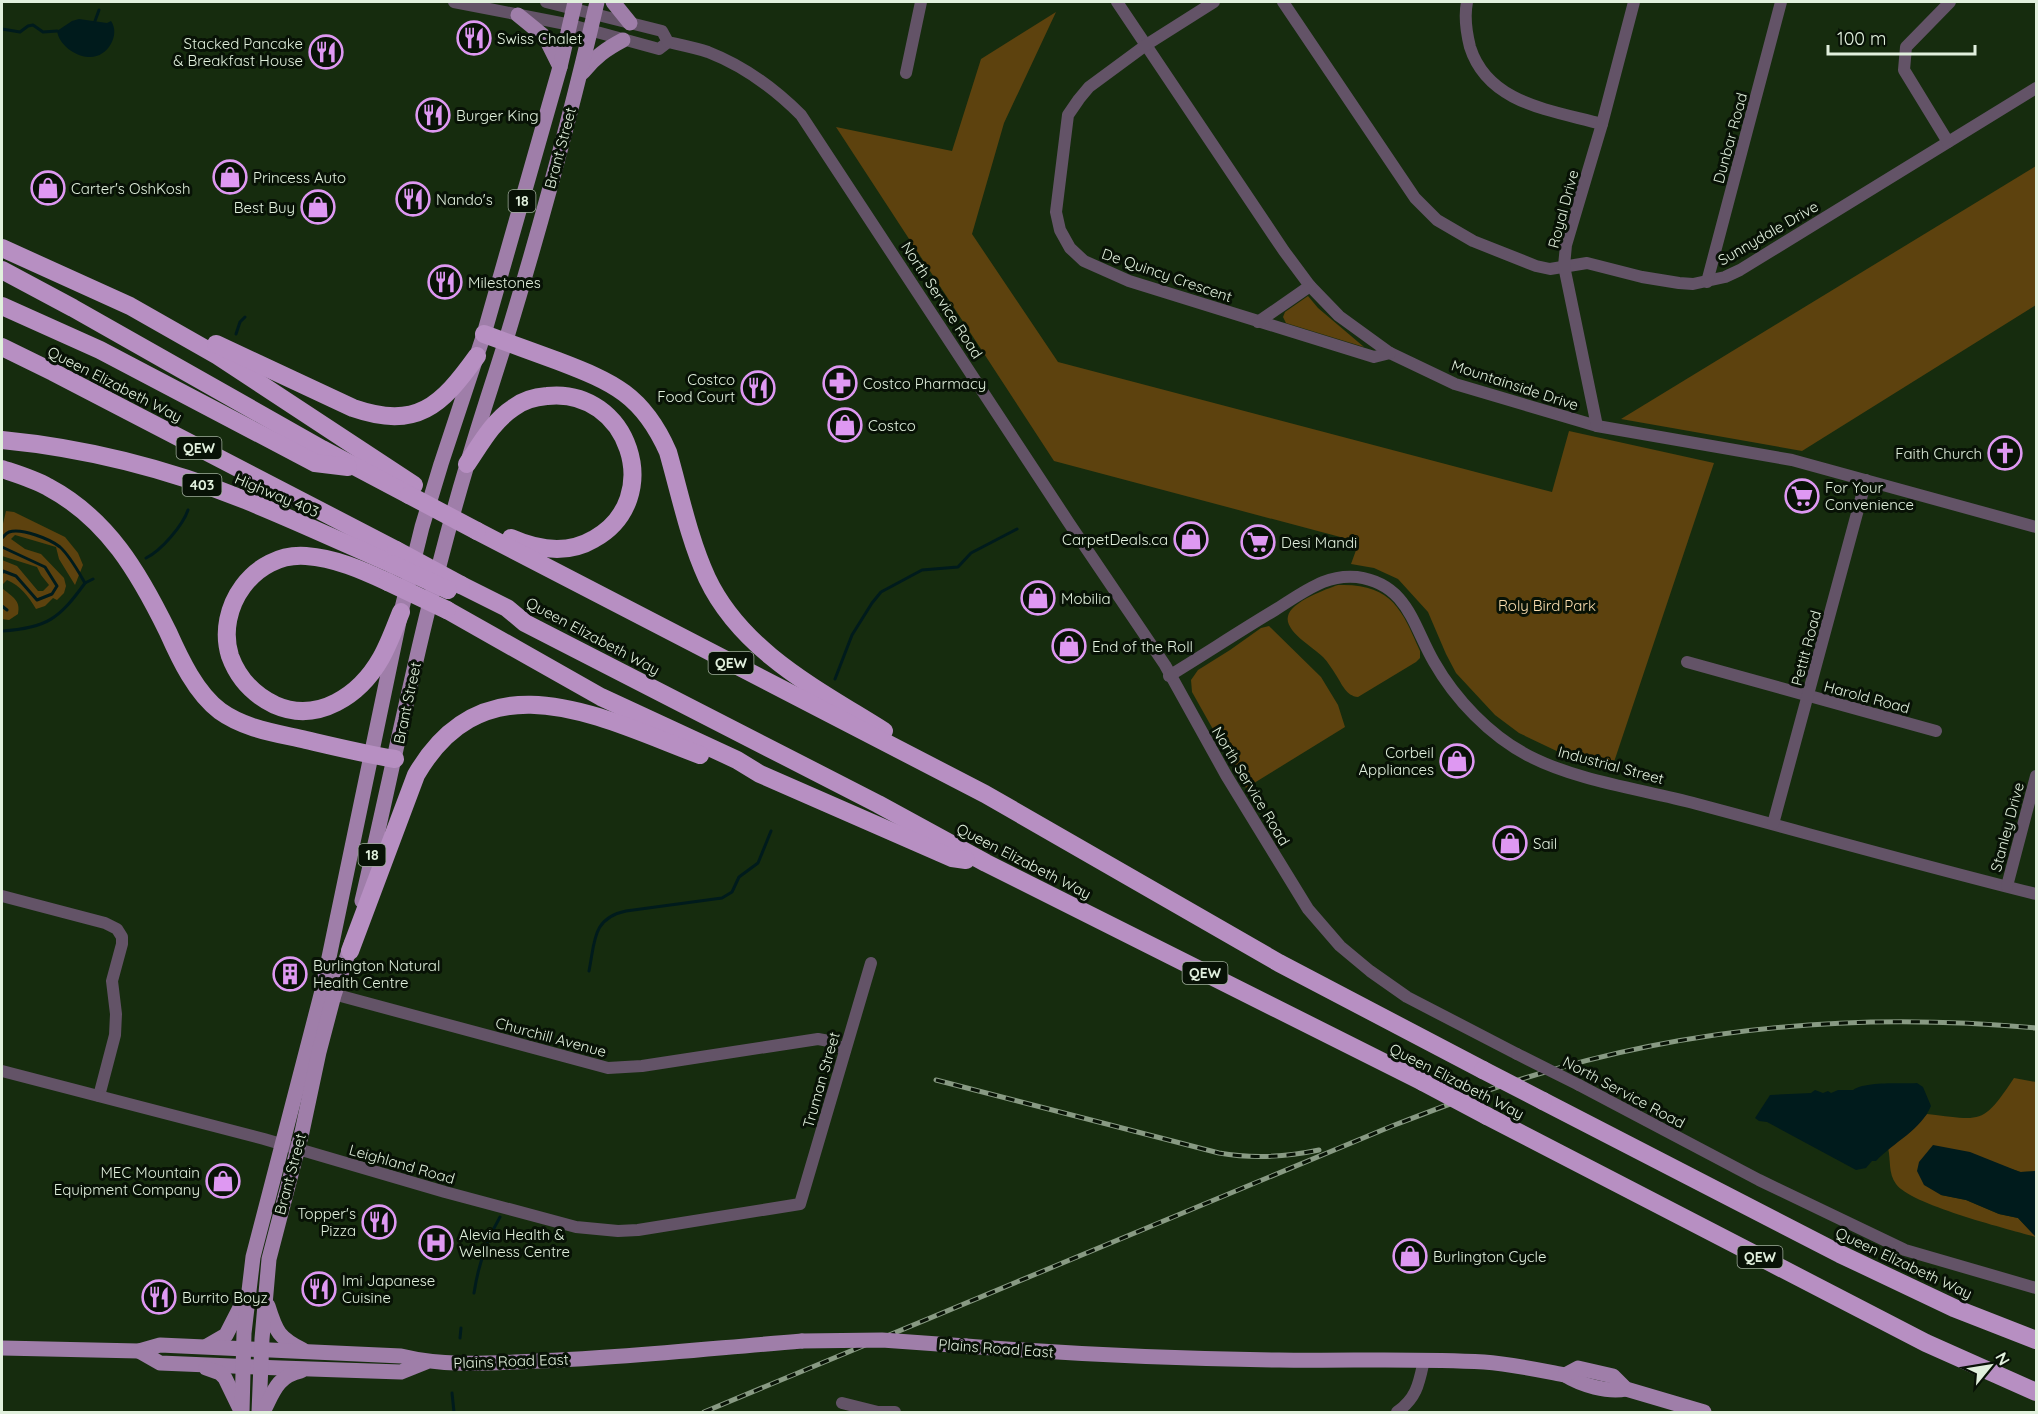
<svg xmlns="http://www.w3.org/2000/svg" width="2038" height="1414" viewBox="0 0 2038 1414" font-family="Quicksand,sans-serif">
  <style>
    .green { fill: #5d420e }
    .water { fill: #001b1c }
    .lines { fill: none; stroke-linecap: round; stroke-linejoin: round }
    .stream { stroke: #001b1c; stroke-width: 3 }
    .minor { stroke: #635367; stroke-width: 12 }
    .major { stroke: #9f7ea9; stroke-width: 15 }
    .highway { stroke: #b78fc2; stroke-width: 18 }
    .rail-casing { stroke: #889a83; stroke-width: 5 }
    .rail { stroke: #081206; stroke-width: 3; stroke-dasharray: 9; stroke-linecap: butt }
    .minor-bridge { stroke: #635367; stroke-width: 12 }
    .major-bridge { stroke: #9f7ea9; stroke-width: 15 }
    .highway-bridge { stroke: #b78fc2; stroke-width: 18 }
    .labels { text-anchor: middle; dominant-baseline: central; stroke-width: 6; stroke-linejoin: round; paint-order: stroke }
    .shield { fill: #081206; stroke: #a0ad9c; stroke-width: 1.5 }
    .shield-label { font-size: 14px; font-weight: bold; fill: #e1f0dd }
    .poi-label { font-size: 15px; fill: #e1f0dd; stroke: #081206; text-anchor: start }
    .street-label { font-size: 15px; fill: #e1f0dd; stroke: #081206 }
    .park-label { font-size: 15px; fill: #fddfb0; stroke: #081206 }
  </style>
  <rect width="100%" height="100%" fill="#162c0e"/>
  <g class="green">
    <path d="M 1056,12 L 1004,123 L 972,234 L 1058,362 L 1552,492 L 1569,431 L 1714,463 L 1612,768 L 1565,755 L 1519,733 L 1495,715 L 1456,673 L 1446,654 L 1428,612 L 1398,579 L 1374,568 L 1351,564 L 1359,542 L 1054,461 L 836,127 L 952,151 L 981,59 Z"/>
    <path d="M 2036,166 L 2036,305 L 1802,451 L 1621,419 Z"/>
    <path d="M 1308,296 L 1318,308 L 1364,347 L 1286,323 L 1283,317 L 1285,312 Z"/>
    <path d="M 6,511 L 14,512 L 65,537 L 78,553 L 83,565 L 75,585 L 59,559 L 56,547 L 15,535 L 11,539 L 25,549 L 41,554 L 64,578 L 66,586 L 64,593 L 57,600 L 53,598 L 45,606 L 36,609 C 28,596 21,586 7,580 L 3,584 L 3,589 C 13,597 21,601 18,614 L 9,620 L 2,619 L 2,560 L 17,566 L 38,591 L 43,591 L 49,585 L 41,575 L 37,567 L 2,556 L 2,528 Z"/>
    <path d="M 1338,585 C 1391,583 1402,609 1420,651 L 1420,658 L 1416,662 L 1358,697 C 1346,696 1342,684 1336,675 C 1332,669 1328,662 1323,657 C 1313,647 1284,631 1288,616 C 1291,602 1326,589 1338,585 Z"/>
    <path d="M 1269,626 L 1321,677 L 1338,705 L 1345,727 L 1246,788 L 1192,692 L 1191,680 L 1198,670 L 1230,650 L 1261,628 Z"/>
    <path d="M 2014,1078 L 2036,1082 L 2036,1171 L 2021,1172 L 2002,1166 L 1941,1195 L 1966,1200 L 1999,1214 L 2018,1218 L 2036,1237 C 2008,1229 1911,1205 1896,1184 C 1888,1173 1891,1160 1888,1148 L 1910,1132 L 1927,1114 C 1982,1120 1982,1126 2014,1078 Z"/>
  </g>
  <g class="water">
    <path d="M 79,19 L 107,23 L 111,21 C 121,35 107,59 88,57 C 75,56 59,45 57,31 L 72,21 Z"/>
    <path d="M 1917,1083 L 1923,1087 L 1931,1106 C 1921,1130 1894,1142 1876,1161 L 1872,1161 L 1866,1168 L 1856,1170 L 1767,1122 L 1759,1121 L 1755,1118 L 1770,1095 L 1811,1093 L 1815,1090 L 1823,1093 L 1828,1091 L 1831,1093 L 1838,1090 L 1853,1090 C 1866,1081 1900,1084 1917,1083 Z"/>
    <path d="M 1933,1145 L 1970,1152 L 2020,1172 L 2036,1171 L 2036,1237 L 2018,1218 L 1999,1214 L 1966,1200 L 1941,1195 L 1924,1185 L 1917,1171 L 1919,1162 Z"/>
  </g>
  <g class="lines">
    <g class="stream">
      <path d="M 95,21 L 99,10"/>
      <path d="M 2,29 L 20,32 L 28,26 L 33,25 L 43,32 L 57,31"/>
      <path d="M 236,334 L 240,322 L 245,317"/>
      <path d="M 2,538 C 4,536 6,533 9,532 C 22,528 50,539 60,547 C 70,556 78,571 85,583 L 93,579"/>
      <path d="M 2,547 L 45,567 L 57,586 L 52,594 L 37,600 L 16,576 L 3,571 L 2,573"/>
      <path d="M 146,558 C 161,551 183,525 188,510"/>
      <path d="M 2,606 L 7,610"/>
      <path d="M 2,631 C 47,628 59,619 85,583"/>
      <path d="M 835,679 L 852,635 L 872,603 L 881,592 L 922,570 L 958,567 L 971,553 L 1017,529"/>
      <path d="M 589,971 C 595,942 592,918 626,911 L 722,898 L 732,892 L 739,877 L 758,863 L 771,831"/>
      <path d="M 474,1293 C 478,1267 486,1241 500,1217"/>
      <path d="M 460,1338 L 461,1328"/>
      <path d="M 452,1393 L 454,1412"/>
    </g>
    <g class="minor">
      <path d="M 454,2 L 571,25 L 659,49 L 668,42"/>
      <path d="M 546,2 L 662,31 L 668,42 C 681,45 696,48 708,52 C 744,66 774,88 801,115 L 1069,523 L 1165,665 L 1226,775 L 1308,909 L 1340,946 L 1370,971 L 1407,997 L 1517,1054"/>
      <path d="M 1117,2 L 1284,251 L 1310,286 L 1339,316 L 1390,353 L 1455,384 L 1597,426 L 1792,460 L 2036,527"/>
      <path d="M 1214,2 L 1146,45 L 1089,87 L 1079,99 L 1068,115 L 1056,212 L 1060,230 L 1070,248 L 1084,261 L 1129,281 L 1374,357 L 1390,353"/>
      <path d="M 1283,2 L 1415,198 L 1437,220 L 1473,241 L 1536,266 L 1550,269 L 1587,263 L 1642,277 L 1679,283 L 1693,284 L 1725,277 L 1740,270 L 2036,88"/>
      <path d="M 1467,2 C 1464,17 1466,31 1470,47 C 1488,104 1551,110 1602,124"/>
      <path d="M 906,73 L 921,2"/>
      <path d="M 1948,142 L 1904,70 L 1906,47 L 1950,2"/>
      <path d="M 1707,282 L 1781,2"/>
      <path d="M 1258,322 L 1310,286"/>
      <path d="M 1597,426 L 1564,266 L 1566,245 L 1602,124 L 1634,2"/>
      <path d="M 1687,662 L 1936,731"/>
      <path d="M 1169,676 C 1205,654 1240,631 1275,610 C 1291,600 1306,589 1323,582 C 1333,578 1346,576 1357,577 C 1408,584 1413,626 1434,662 C 1455,699 1490,736 1529,756 C 1580,782 1642,789 1697,804 C 1810,834 1923,866 2036,894"/>
      <path d="M 1773,824 L 1866,480"/>
      <path d="M 2007,886 L 2036,776"/>
      <path d="M 2,896 L 105,923 L 117,929 L 122,937 L 122,944 L 112,981 L 116,1014 L 115,1035 L 99,1096"/>
      <path d="M 326,992 L 608,1068 L 642,1066 L 818,1039 L 829,1041 L 845,1050"/>
      <path d="M 2,1071 L 264,1139 L 445,1192 L 576,1227 L 618,1231 L 638,1230 L 800,1204 L 871,963"/>
      <path d="M 1579,1085 L 1759,1180 L 1905,1250 L 2036,1288"/>
      <path d="M 842,1403 L 878,1412 L 895,1412"/>
      <path d="M 1397,1412 C 1417,1398 1419,1383 1424,1360"/>
    </g>
    <g class="major">
      <path d="M 613,2 L 630,23"/>
      <path d="M 518,15 L 545,37 L 560,67"/>
      <path d="M 583,72 C 595,57 606,49 623,40"/>
      <path d="M 362,901 C 396,755 424,608 467,465 C 479,423 493,382 506,340 C 540,228 571,115 597,2"/>
      <path d="M 268,1306 C 276,1332 279,1338 303,1350"/>
      <path d="M 207,1346 L 226,1335 L 246,1296"/>
      <path d="M 966,1346 C 1070,1354 1175,1359 1279,1360 C 1348,1361 1416,1358 1484,1362 C 1511,1364 1539,1370 1565,1375 C 1581,1385 1608,1393 1626,1389"/>
      <path d="M 2,1348 L 139,1351 L 160,1345 L 401,1356 C 446,1367 492,1363 538,1361 C 626,1358 714,1348 802,1341"/>
      <path d="M 139,1351 L 160,1363 L 281,1368 L 401,1372 L 426,1362"/>
      <path d="M 206,1368 L 220,1373 L 225,1378 L 240,1409"/>
      <path d="M 1565,1375 L 1578,1368 L 1613,1376 L 1626,1389 L 1704,1412"/>
      <path d="M 242,1412 L 244,1333 L 253,1257 L 322,991 L 401,612 L 422,527 L 441,464 L 484,334 L 560,67 L 575,2"/>
      <path d="M 259,1412 L 262,1339 L 269,1259 L 302,1132 L 319,1052 L 334,995 L 352,942"/>
      <path d="M 263,1412 C 273,1393 277,1376 301,1371"/>
    </g>
    <g class="highway">
      <path d="M 2,248 L 130,306 L 218,356 L 414,485"/>
      <path d="M 2,270 L 73,308 L 322,449 L 409,495"/>
      <path d="M 2,306 L 100,350 L 315,463 L 348,467"/>
      <path d="M 484,334 C 509,343 533,352 558,361 C 613,382 643,395 668,452 C 680,494 689,539 707,578 C 742,652 819,690 884,731"/>
      <path d="M 216,344 L 353,408 C 417,430 441,406 477,356"/>
      <path d="M 2,347 L 53,372 L 396,550"/>
      <path d="M 2,440 C 85,448 168,469 245,500 C 295,520 344,543 392,564"/>
      <path d="M 467,464 C 480,445 493,421 513,408 C 523,400 534,397 547,396 C 629,387 666,499 594,539 C 567,555 538,550 511,538"/>
      <path d="M 2,469 C 17,474 34,479 48,487 C 108,519 139,573 168,632 C 180,659 196,693 220,711 C 245,729 276,733 306,740 C 336,747 365,754 395,759"/>
      <path d="M 477,531 L 985,794 L 1279,963 L 1483,1070"/>
      <path d="M 388,582 C 362,570 335,558 306,556 C 254,552 215,608 230,656 C 238,678 254,695 275,705 C 318,724 360,695 381,658 C 389,644 395,627 401,612"/>
      <path d="M 461,585 L 507,608 L 525,623 L 878,804 L 986,863 L 1423,1082"/>
      <path d="M 447,610 L 601,697 L 737,760 L 760,774 L 952,858 L 966,860"/>
      <path d="M 350,951 L 416,775 C 486,654 601,718 700,755"/>
      <path d="M 1543,1101 L 1840,1254 L 1954,1308 L 2036,1340"/>
      <path d="M 1487,1116 L 1926,1343 L 2036,1392"/>
    </g>
    <g class="rail-casing">
      <g id="rail">
        <path d="M 936,1080 L 1219,1153 C 1253,1159 1286,1157 1319,1150"/>
        <path d="M 704,1412 L 1392,1126 C 1436,1109 1480,1092 1525,1078 C 1691,1026 1864,1012 2036,1028"/>
      </g>
    </g>
    <use href="#rail" class="rail"/>
    <path class="minor-bridge" d="M 1517,1054 L 1579,1085"/>
    <path class="major-bridge" d="M 802,1341 L 882,1340 L 966,1346"/>
    <g class="highway-bridge">
      <path d="M 409,495 L 477,531"/>
      <path d="M 396,550 L 461,585"/>
      <path d="M 392,564 L 448,590"/>
      <path d="M 388,582 L 447,610"/>
      <path d="M 1483,1070 L 1543,1101"/>
      <path d="M 1423,1082 L 1487,1116"/>
    </g>
  </g>
  <defs>
    <g id="restaurant-ring" transform="scale(1.725)"><circle r="9.5" fill="#081206" stroke="#de98f2" stroke-width="1.5"/><path d="M-5-6h1v4h1v-4h1v4h1v-4h1v5L-1.5 .5V6h-2V.5L-5-1ZM5-6V6H3V1.5H1.5Q1.5-4 5-6Z" fill="#de98f2"/></g>
    <g id="shop-ring" transform="scale(1.725)"><circle r="9.5" fill="#081206" stroke="#de98f2" stroke-width="1.5"/><path d="M-5-2.5h2.3a2.7 3.5 0 0 1 5.4 0H5L5.5 6h-11ZM-1.5-2.5h3a1.5 2.3 0 0 0-3 0Z" fill="#de98f2"/></g>
    <g id="pharmacy-ring" transform="scale(1.725)"><circle r="9.5" fill="#081206" stroke="#de98f2" stroke-width="1.5"/><path d="M-2-6h4v4h4v4h-4v4h-4v-4h-4v-4h4Z" fill="#de98f2"/></g>
    <g id="church-ring" transform="scale(1.725)"><circle r="9.5" fill="#081206" stroke="#de98f2" stroke-width="1.5"/><path d="M-1.2-6h2.4v3.5h3.3v2.4h-3.3V6h-2.4V-.1h-3.3v-2.4h3.3Z" fill="#de98f2"/></g>
    <g id="supermarket-ring" transform="scale(1.725)"><circle r="9.5" fill="#081206" stroke="#de98f2" stroke-width="1.5"/><path d="M-6-5.5h2.5l.6 2H6L4.5 2H-2.5L-4.4-4H-6ZM-1.5 3.2a1.3 1.3 0 1 0 .1 0ZM3 3.2a1.3 1.3 0 1 0 .1 0Z" fill="#de98f2"/></g>
    <g id="building-ring" transform="scale(1.725)"><circle r="9.5" fill="#081206" stroke="#de98f2" stroke-width="1.5"/><path d="M-4-6H4V6H1V3H-1V6H-4ZM-2.5-4.3h1.7v1.8h-1.7ZM.8-4.3h1.7v1.8H.8ZM-2.5-1h1.7V.8h-1.7ZM.8-1h1.7V.8H.8Z" fill="#de98f2"/></g>
    <g id="hospital-ring" transform="scale(1.725)"><circle r="9.5" fill="#081206" stroke="#de98f2" stroke-width="1.5"/><path d="M-5-5h3v3.5h4V-5h3V5h-3V1.5h-4V5h-3Z" fill="#de98f2"/></g>
  </defs>
  <g fill-rule="evenodd">
    <use href="#restaurant-ring" x="474" y="38"/>
    <use href="#restaurant-ring" x="326" y="52"/>
    <use href="#restaurant-ring" x="433" y="115"/>
    <use href="#shop-ring" x="230" y="177"/>
    <use href="#shop-ring" x="48" y="188"/>
    <use href="#restaurant-ring" x="413" y="199"/>
    <use href="#shop-ring" x="318" y="207"/>
    <use href="#restaurant-ring" x="445" y="282"/>
    <use href="#pharmacy-ring" x="840" y="383"/>
    <use href="#restaurant-ring" x="758" y="388"/>
    <use href="#shop-ring" x="845" y="425"/>
    <use href="#church-ring" x="2005" y="453"/>
    <use href="#supermarket-ring" x="1802" y="496"/>
    <use href="#shop-ring" x="1191" y="539"/>
    <use href="#supermarket-ring" x="1258" y="542"/>
    <use href="#shop-ring" x="1038" y="598"/>
    <use href="#shop-ring" x="1069" y="646"/>
    <use href="#shop-ring" x="1457" y="761"/>
    <use href="#shop-ring" x="1510" y="843"/>
    <use href="#building-ring" x="290" y="974"/>
    <use href="#shop-ring" x="223" y="1181"/>
    <use href="#restaurant-ring" x="379" y="1222"/>
    <use href="#hospital-ring" x="436" y="1243"/>
    <use href="#shop-ring" x="1410" y="1256"/>
    <use href="#restaurant-ring" x="319" y="1289"/>
    <use href="#restaurant-ring" x="159" y="1297"/>
  </g>
  <g class="labels">
    <g class="shield">
      <rect x="508.5" y="190" width="27" height="22" rx="4.5"/>
      <rect x="176.5" y="437" width="45" height="22" rx="4.5"/>
      <rect x="182.5" y="474" width="39" height="22" rx="4.5"/>
      <rect x="708.5" y="652" width="45" height="22" rx="4.5"/>
      <rect x="358.5" y="844" width="27" height="22" rx="4.5"/>
      <rect x="1182.5" y="962" width="45" height="22" rx="4.5"/>
      <rect x="1737.5" y="1246" width="45" height="22" rx="4.5"/>
    </g>
    <g class="shield-label">
      <text x="522" y="201">18</text>
      <text x="199" y="448">QEW</text>
      <text x="202" y="485">403</text>
      <text x="731" y="663">QEW</text>
      <text x="372" y="855">18</text>
      <text x="1205" y="973">QEW</text>
      <text x="1760" y="1257">QEW</text>
    </g>
    <g class="poi-label">
      <text x="497" y="38">Swiss Chalet</text>
      <text x="303" y="43" text-anchor="end">Stacked Pancake<tspan x="303" dy="17">&amp; Breakfast House</tspan></text>
      <text x="456" y="115">Burger King</text>
      <text x="253" y="177">Princess Auto</text>
      <text x="71" y="188">Carter's OshKosh</text>
      <text x="436" y="199">Nando's</text>
      <text x="295" y="207" text-anchor="end">Best Buy</text>
      <text x="468" y="282">Milestones</text>
      <text x="735" y="379" text-anchor="end">Costco<tspan x="735" dy="17">Food Court</tspan></text>
      <text x="863" y="383">Costco Pharmacy</text>
      <text x="868" y="425">Costco</text>
      <text x="1982" y="453" text-anchor="end">Faith Church</text>
      <text x="1825" y="487">For Your<tspan x="1825" dy="17">Convenience</tspan></text>
      <text x="1168" y="539" text-anchor="end">CarpetDeals.ca</text>
      <text x="1281" y="542">Desi Mandi</text>
      <text x="1061" y="598">Mobilia</text>
      <text x="1092" y="646">End of the Roll</text>
      <text x="1434" y="752" text-anchor="end">Corbeil<tspan x="1434" dy="17">Appliances</tspan></text>
      <text x="1533" y="843">Sail</text>
      <text x="313" y="965">Burlington Natural<tspan x="313" dy="17">Health Centre</tspan></text>
      <text x="200" y="1172" text-anchor="end">MEC Mountain<tspan x="200" dy="17">Equipment Company</tspan></text>
      <text x="356" y="1213" text-anchor="end">Topper's<tspan x="356" dy="17">Pizza</tspan></text>
      <text x="459" y="1234">Alevia Health &amp;<tspan x="459" dy="17">Wellness Centre</tspan></text>
      <text x="1433" y="1256">Burlington Cycle</text>
      <text x="342" y="1280">Imi Japanese<tspan x="342" dy="17">Cuisine</tspan></text>
      <text x="182" y="1297">Burrito Boyz</text>
    </g>
    <g class="street-label">
      <text transform="translate(1730 138) rotate(-75)">Dunbar Road</text>
      <text transform="translate(560 148) rotate(-75)">Brant Street</text>
      <text transform="translate(1563 209) rotate(-75)">Royal Drive</text>
      <text transform="translate(1768 233) rotate(-30)">Sunnydale Drive</text>
      <text transform="translate(1167 275) rotate(19)">De Quincy Crescent</text>
      <text transform="translate(942 300) rotate(57)">North Service Road</text>
      <text transform="translate(115 384) rotate(27)">Queen Elizabeth Way</text>
      <text transform="translate(1515 385) rotate(18)">Mountainside Drive</text>
      <text transform="translate(277 495) rotate(23)">Highway 403</text>
      <text transform="translate(593 636) rotate(28)">Queen Elizabeth Way</text>
      <text transform="translate(1806 648) rotate(-75)">Pettit Road</text>
      <text transform="translate(1867 697) rotate(15)">Harold Road</text>
      <text transform="translate(407 703) rotate(-78)">Brant Street</text>
      <text transform="translate(1611 765) rotate(15)">Industrial Street</text>
      <text transform="translate(1251 786) rotate(59)">North Service Road</text>
      <text transform="translate(2007 827) rotate(-75)">Stanley Drive</text>
      <text transform="translate(1024 861) rotate(27)">Queen Elizabeth Way</text>
      <text transform="translate(551 1037) rotate(15)">Churchill Avenue</text>
      <text transform="translate(821 1080) rotate(-74)">Truman Street</text>
      <text transform="translate(1457 1081) rotate(27)">Queen Elizabeth Way</text>
      <text transform="translate(1624 1092) rotate(28)">North Service Road</text>
      <text transform="translate(402 1164) rotate(16)">Leighland Road</text>
      <text transform="translate(290 1174) rotate(-75)">Brant Street</text>
      <text transform="translate(1904 1263) rotate(25)">Queen Elizabeth Way</text>
      <text transform="translate(996 1348) rotate(4)">Plains Road East</text>
      <text transform="translate(511 1361) rotate(-2)">Plains Road East</text>
    </g>
    <g class="park-label">
      <text x="1547" y="605">Roly Bird Park</text>
    </g>
  </g>
  <rect width="2038" height="1414" fill="none" stroke="#e1f0dd" stroke-width="6"/>
  <g transform="translate(1990 1366) rotate(60)" stroke="#081206" stroke-width="4.5" paint-order="stroke">
  <path d="M0-4.5L10 22L0 15L-10 22Z" fill="#e1f0dd"/>
  <text y="-9" font-size="16" font-weight="bold" text-anchor="middle" fill="#e1f0dd">N</text>
  </g>
  <path d="M1828 45v9h147v-9" fill="none" stroke="#e1f0dd" stroke-width="3"/>
  <text x="1837" y="45" font-size="18" fill="#e1f0dd" stroke="#081206" stroke-width="4.5" paint-order="stroke">100 m</text>
</svg>
